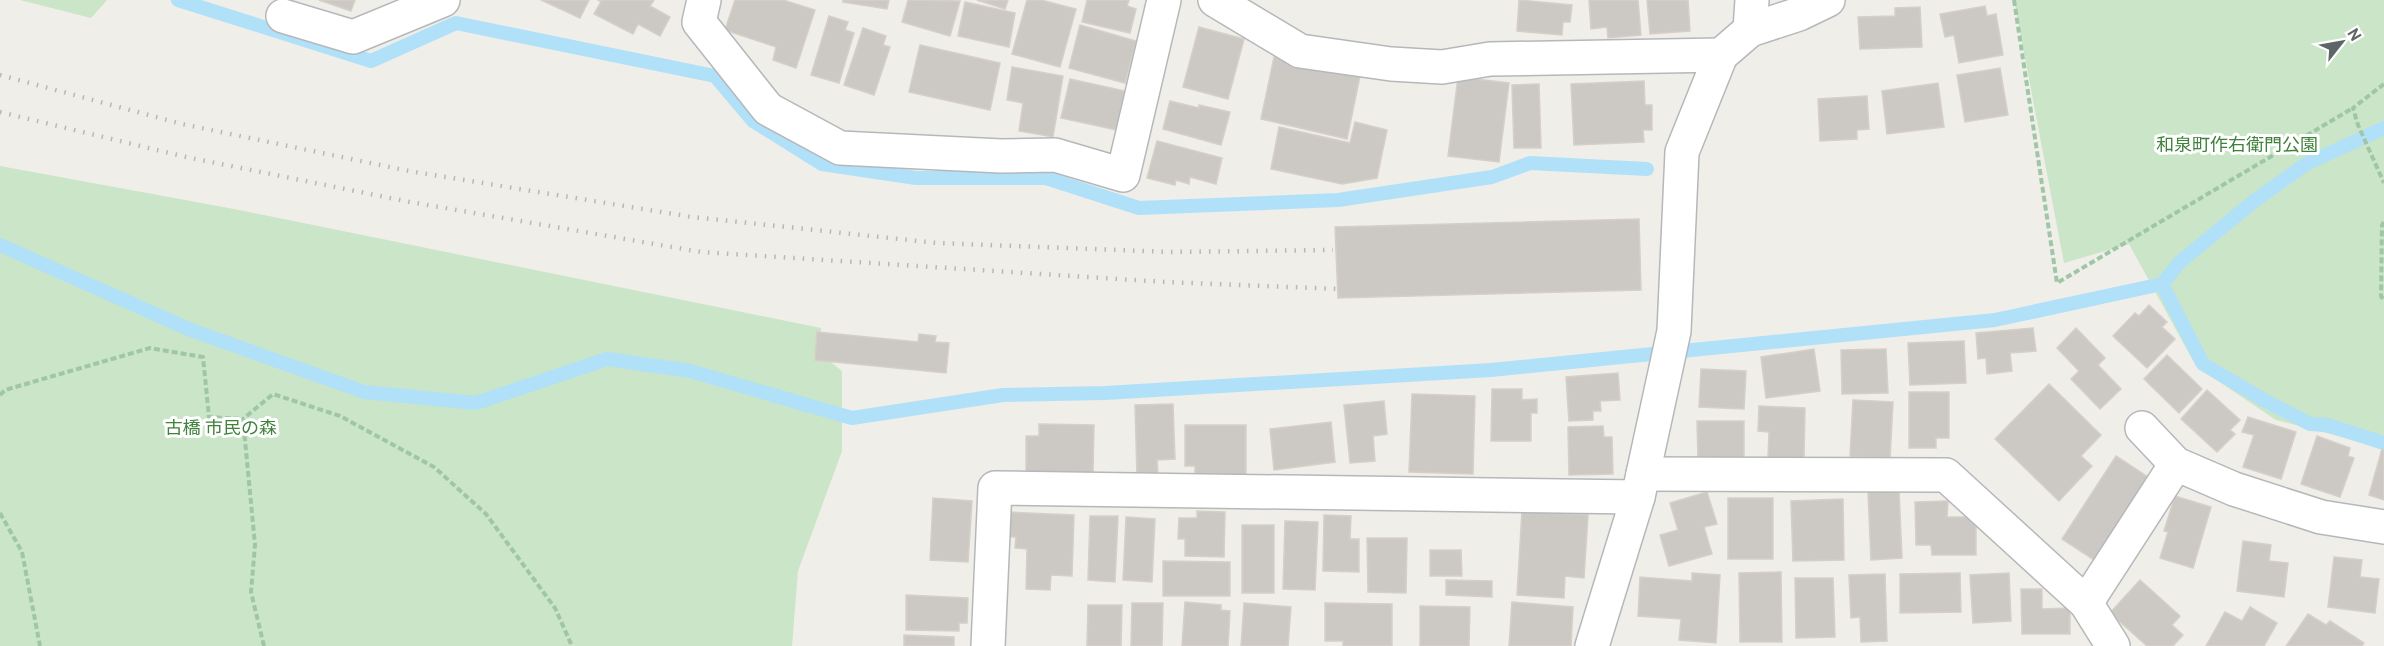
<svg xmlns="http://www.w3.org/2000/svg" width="2384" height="646" viewBox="0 0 2384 646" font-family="Overpass,'Noto Sans JP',sans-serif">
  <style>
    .green { fill: #cae5c7 }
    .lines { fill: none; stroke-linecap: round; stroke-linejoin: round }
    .stream { stroke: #b0e1f9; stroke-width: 14 }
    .building { fill: #ccc9c5; stroke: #d5cfc7; stroke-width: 1.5 }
    .minor-casing { stroke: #b5b8bb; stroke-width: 36 }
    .path { stroke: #a0c6a8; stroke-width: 4; stroke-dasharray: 6 3; stroke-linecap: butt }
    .minor { stroke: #fff; stroke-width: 33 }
    .rail { stroke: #b6b7b7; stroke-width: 4.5; stroke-dasharray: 1.5 8; stroke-linecap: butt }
    .labels { text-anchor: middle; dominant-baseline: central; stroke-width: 6; stroke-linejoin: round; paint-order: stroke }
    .park-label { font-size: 18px; fill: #40823c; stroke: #fff }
  </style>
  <rect width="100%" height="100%" fill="#f0eee8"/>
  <g class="green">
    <path d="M 20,0 L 107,0 L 91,18 Z"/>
    <path d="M 2014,0 L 2384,0 L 2384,448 L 2276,420 L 2196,366 L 2129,244 L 2064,263 Z"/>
    <path d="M 0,166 L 234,209 L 821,328 L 819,353 L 842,371 L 842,451 L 798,571 L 792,646 L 0,646 Z"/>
  </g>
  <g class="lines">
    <g class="stream">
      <path d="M 178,0 L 371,61 L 456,23 L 715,76 L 753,121 L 822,164 L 916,178 L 1046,178 L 1139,208 L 1338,200 L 1492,177 L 1530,163 L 1647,169"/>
      <path d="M 0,245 L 191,330 L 364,392 L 476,403 L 607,359 L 690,371 L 852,418 L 1003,395 L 1105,393 L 1491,370 L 1995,320 L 2162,284 L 2180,262 L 2254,201 L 2306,164 L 2384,128"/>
      <path d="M 2162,284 L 2203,364 L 2264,400 L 2310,424 L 2327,425 L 2384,443"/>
    </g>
  </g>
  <g class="building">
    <path d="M 319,0 L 355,0 L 351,11 Z"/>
    <path d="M 541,0 L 589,0 L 580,18 Z"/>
    <path d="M 598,0 L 654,0 L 650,6 L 670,17 L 660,36 L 638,24 L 633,34 L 594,14 L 601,2 Z"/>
    <path d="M 735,0 L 783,0 L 815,10 L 796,68 L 773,60 L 776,47 L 725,30 Z"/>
    <path d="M 843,0 L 889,0 L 887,9 L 843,2 Z"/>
    <path d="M 908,0 L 960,1 L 950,36 L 902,22 Z"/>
    <path d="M 977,0 L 1008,0 L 1005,9 Z"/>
    <path d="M 1027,0 L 1041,0 L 1076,9 L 1060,67 L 1012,54 Z"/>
    <path d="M 1087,0 L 1129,0 L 1127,6 L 1136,9 L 1130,33 L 1082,22 Z"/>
    <path d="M 1519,0 L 1572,5 L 1570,22 L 1563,22 L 1562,35 L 1517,31 Z"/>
    <path d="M 1589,0 L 1638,0 L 1641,35 L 1608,38 L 1607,27 L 1591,29 Z"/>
    <path d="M 1647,0 L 1688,0 L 1690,31 L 1650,34 Z"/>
    <path d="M 965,2 L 1015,13 L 1009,47 L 958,36 Z"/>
    <path d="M 1985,6 L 1987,16 L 1996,14 L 2003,55 L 1959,63 L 1954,35 L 1945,37 L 1940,14 Z"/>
    <path d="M 1920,7 L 1922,47 L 1860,49 L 1858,17 L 1895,16 L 1895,8 Z"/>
    <path d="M 829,16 L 848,22 L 845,30 L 854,33 L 839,83 L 811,75 Z"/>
    <path d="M 1080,25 L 1136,41 L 1125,83 L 1069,68 Z"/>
    <path d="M 1199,27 L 1244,39 L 1228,99 L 1183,87 Z"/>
    <path d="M 863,28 L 886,36 L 883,45 L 890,47 L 874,95 L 844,85 Z"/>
    <path d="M 920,45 L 1000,63 L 990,110 L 909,92 Z"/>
    <path d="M 1274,57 L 1360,76 L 1347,139 L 1261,119 Z"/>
    <path d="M 1012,67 L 1063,76 L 1053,137 L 1019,131 L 1023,103 L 1007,100 Z"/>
    <path d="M 2000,68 L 2008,115 L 1965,122 L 1957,75 Z"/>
    <path d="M 1458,77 L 1509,83 L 1499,162 L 1448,156 Z"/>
    <path d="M 1070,79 L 1125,91 L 1117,130 L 1061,118 Z"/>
    <path d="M 1644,81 L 1645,105 L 1652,105 L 1652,130 L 1643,130 L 1644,142 L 1574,145 L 1571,84 Z"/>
    <path d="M 1938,83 L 1944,127 L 1887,134 L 1882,91 Z"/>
    <path d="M 1539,84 L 1541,148 L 1514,148 L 1512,85 Z"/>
    <path d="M 1867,96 L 1869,129 L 1857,130 L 1857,139 L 1820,141 L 1818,99 Z"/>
    <path d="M 1170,101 L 1199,108 L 1199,105 L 1230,112 L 1221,145 L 1163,129 Z"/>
    <path d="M 1355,122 L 1387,130 L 1377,178 L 1342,184 L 1271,169 L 1279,127 L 1350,143 Z"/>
    <path d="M 1157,141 L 1222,158 L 1216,184 L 1190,177 L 1189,184 L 1176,180 L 1175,185 L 1147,178 Z"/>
    <path d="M 1639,219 L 1641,290 L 1338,298 L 1335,227 Z"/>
    <path d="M 2149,305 L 2167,322 L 2162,327 L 2175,339 L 2147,368 L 2113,336 L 2135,313 L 2139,316 Z"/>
    <path d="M 2033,328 L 2036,351 L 2010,353 L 2012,371 L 1987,374 L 1986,358 L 1978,359 L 1976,333 Z"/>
    <path d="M 2076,328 L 2105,358 L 2098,365 L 2121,389 L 2100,409 L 2071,379 L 2079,371 L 2057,348 Z"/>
    <path d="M 817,332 L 918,342 L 919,334 L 936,336 L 935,342 L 949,343 L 946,373 L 815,360 Z"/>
    <path d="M 1964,341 L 1966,383 L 1910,385 L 1908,343 Z"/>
    <path d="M 1814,349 L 1820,391 L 1766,398 L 1761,357 Z"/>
    <path d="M 1886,349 L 1888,393 L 1842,394 L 1841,350 Z"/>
    <path d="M 2167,355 L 2202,389 L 2179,413 L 2144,379 Z"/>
    <path d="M 1701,369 L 1746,371 L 1744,409 L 1699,407 Z"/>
    <path d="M 1618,373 L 1620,400 L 1600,401 L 1601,411 L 1593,411 L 1593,420 L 1569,421 L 1566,377 Z"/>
    <path d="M 2049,384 L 2101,435 L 2081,456 L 2092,466 L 2059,501 L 1995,439 Z"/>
    <path d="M 1492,389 L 1522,389 L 1522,400 L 1537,399 L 1537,413 L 1531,413 L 1531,441 L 1491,441 Z"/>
    <path d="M 2207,390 L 2240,420 L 2230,430 L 2235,434 L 2217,452 L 2181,419 Z"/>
    <path d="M 1909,392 L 1949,392 L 1949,438 L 1936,438 L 1936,448 L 1909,448 Z"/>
    <path d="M 1412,394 L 1475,396 L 1473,474 L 1409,472 Z"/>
    <path d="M 1853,400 L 1893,402 L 1890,459 L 1850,456 Z"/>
    <path d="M 1384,401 L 1387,434 L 1373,436 L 1375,461 L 1350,463 L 1344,405 Z"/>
    <path d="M 1173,404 L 1175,459 L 1157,460 L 1158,474 L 1137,475 L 1135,405 Z"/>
    <path d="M 1759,406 L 1805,408 L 1804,459 L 1768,458 L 1769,432 L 1758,431 Z"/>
    <path d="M 2248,417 L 2296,432 L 2281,479 L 2243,467 L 2254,435 L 2242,432 Z"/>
    <path d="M 1697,421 L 1744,421 L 1744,461 L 1698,461 Z"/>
    <path d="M 1331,422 L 1335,462 L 1274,470 L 1270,429 Z"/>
    <path d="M 1039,424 L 1094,425 L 1093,473 L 1026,472 L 1026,436 L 1039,436 Z"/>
    <path d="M 1185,425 L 1246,425 L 1246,475 L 1195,476 L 1195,466 L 1185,466 Z"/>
    <path d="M 1603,426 L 1604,437 L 1612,437 L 1613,474 L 1569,475 L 1568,427 Z"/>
    <path d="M 2317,436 L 2350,448 L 2348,456 L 2354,458 L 2340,497 L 2301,484 Z"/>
    <path d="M 2382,449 L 2384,450 L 2384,500 L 2369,495 Z"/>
    <path d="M 2116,456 L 2148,477 L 2094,560 L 2062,539 Z"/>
    <path d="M 1899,490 L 1902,558 L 1871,560 L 1868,492 Z"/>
    <path d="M 1707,492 L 1717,524 L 1704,527 L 1712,554 L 1669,566 L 1660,535 L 1678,530 L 1670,503 Z"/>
    <path d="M 2175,496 L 2211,507 L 2193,568 L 2160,558 L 2168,532 L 2164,531 Z"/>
    <path d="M 933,498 L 972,501 L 968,562 L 930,560 Z"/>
    <rect x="1728" y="498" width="45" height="61"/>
    <path d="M 1843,499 L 1844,560 L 1793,561 L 1791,501 Z"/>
    <path d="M 1948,501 L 1947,517 L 1976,517 L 1976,555 L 1932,555 L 1931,545 L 1916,545 L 1915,502 Z"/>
    <path d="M 1197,511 L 1225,512 L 1224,557 L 1185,556 L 1185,539 L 1178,539 L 1179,518 L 1197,518 Z"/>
    <path d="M 1522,511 L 1588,515 L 1584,578 L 1565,576 L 1564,598 L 1517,595 Z"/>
    <path d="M 1007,512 L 1074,515 L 1072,576 L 1051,575 L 1050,590 L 1026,589 L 1027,549 L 1015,548 L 1016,537 L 1006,537 Z"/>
    <path d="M 1324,515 L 1351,516 L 1350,539 L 1359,539 L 1359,572 L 1323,571 Z"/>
    <path d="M 1090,516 L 1118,516 L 1115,582 L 1088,580 Z"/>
    <path d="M 1126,517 L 1155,519 L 1152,582 L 1123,580 Z"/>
    <path d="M 1285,521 L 1318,522 L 1315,590 L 1283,589 Z"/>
    <rect x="1242" y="525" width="32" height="68"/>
    <path d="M 1367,538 L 1407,538 L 1406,593 L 1368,592 Z"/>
    <path d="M 2243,541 L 2271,545 L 2269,561 L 2288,563 L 2284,597 L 2237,591 Z"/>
    <path d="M 1430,550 L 1461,550 L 1462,576 L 1430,576 Z"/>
    <path d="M 2334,557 L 2362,560 L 2360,577 L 2379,579 L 2375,613 L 2328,607 Z"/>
    <path d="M 1163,561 L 1230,562 L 1230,596 L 1163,596 Z"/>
    <path d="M 1781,572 L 1782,642 L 1740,642 L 1739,573 Z"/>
    <path d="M 1692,573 L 1720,575 L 1716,643 L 1679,640 L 1681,619 L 1638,616 L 1640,577 L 1692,581 Z"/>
    <path d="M 1960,573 L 1961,612 L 1900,613 L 1900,574 Z"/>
    <path d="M 2009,573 L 2011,621 L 1973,623 L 1970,575 Z"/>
    <path d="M 1885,574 L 1887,641 L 1861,642 L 1860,617 L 1851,618 L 1849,575 Z"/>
    <path d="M 1795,578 L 1833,578 L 1835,637 L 1796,638 Z"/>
    <path d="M 1446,580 L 1492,581 L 1492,597 L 1446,595 Z"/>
    <path d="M 2140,580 L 2180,616 L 2172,625 L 2183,635 L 2173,646 L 2147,646 L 2110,613 Z"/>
    <path d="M 2021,589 L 2042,589 L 2042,609 L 2070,608 L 2070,634 L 2022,634 Z"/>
    <path d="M 906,595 L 968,598 L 967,623 L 959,623 L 959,631 L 906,630 Z"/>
    <path d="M 1185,602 L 1221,605 L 1221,610 L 1230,611 L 1228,646 L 1182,646 Z"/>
    <path d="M 1512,602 L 1573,607 L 1571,646 L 1509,646 Z"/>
    <path d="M 1132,603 L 1163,603 L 1162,646 L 1131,646 Z"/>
    <path d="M 1244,603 L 1291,607 L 1288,646 L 1241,646 Z"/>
    <path d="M 1325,603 L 1392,604 L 1392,646 L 1343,646 L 1343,641 L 1325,641 Z"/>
    <path d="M 1088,605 L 1122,605 L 1121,646 L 1087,646 Z"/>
    <path d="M 1420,606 L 1470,607 L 1469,646 L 1420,646 Z"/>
    <path d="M 2250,607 L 2277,623 L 2264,646 L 2206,646 L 2225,612 L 2242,621 Z"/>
    <path d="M 2308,614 L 2326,625 L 2330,621 L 2364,643 L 2362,646 L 2286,646 Z"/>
    <path d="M 904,635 L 954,637 L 954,646 L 904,646 Z"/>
  </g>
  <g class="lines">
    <g class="minor-casing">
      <g id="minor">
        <path d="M 704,0 L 699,22 L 768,109 L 840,148 L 1001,156 L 1055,155 L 1123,175 L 1164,0"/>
        <path d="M 1215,0 L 1300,51 L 1391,64 L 1442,67 L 1490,59 L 1721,55"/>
        <path d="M 283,16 L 353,37 L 443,0"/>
        <path d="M 1750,30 L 1752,0"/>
        <path d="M 2142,428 L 2176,464 L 2234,489 L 2321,517 L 2384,527"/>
        <path d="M 1643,474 L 1946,475 L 2086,603 L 2113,646"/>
        <path d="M 2086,603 L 2176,464"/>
        <path d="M 988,646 L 995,488 L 1638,497"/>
        <path d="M 1592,646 L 1638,497 L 1674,331 L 1682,152 L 1721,55 L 1750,30 L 1799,14 L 1828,0"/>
      </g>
    </g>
    <g class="path">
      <path d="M 2014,0 L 2057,283 L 2353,108"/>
      <path d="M 2384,84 L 2353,108 L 2358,125 L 2384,183"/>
      <path d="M 2384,222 L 2382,225 L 2381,296 L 2384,301"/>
      <path d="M 0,395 L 5,390 L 150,348 L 203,357 L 209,417 L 243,419"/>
      <path d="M 0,513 L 22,552 L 40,646"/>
      <path d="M 264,646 L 251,592 L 255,545 L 243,419 L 273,394 L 340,416 L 434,467 L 486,514 L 555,608 L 572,646"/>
    </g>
    <use href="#minor" class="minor"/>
    <g class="rail">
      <path d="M 0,75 L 182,124 L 409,171 L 692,217 L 937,243 L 1170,252 L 1333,250"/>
      <path d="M 0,112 L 186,157 L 410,202 L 701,252 L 1165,282 L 1339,289"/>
    </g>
  </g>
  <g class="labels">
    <g class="park-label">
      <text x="2237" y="146">和泉町作右衛門公園</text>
      <text x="221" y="429">古橋 市民の森</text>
    </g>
  </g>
  <g transform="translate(2342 42) rotate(59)" stroke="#ffffff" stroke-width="4.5" paint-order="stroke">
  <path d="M0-4.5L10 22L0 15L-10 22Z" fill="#5f6467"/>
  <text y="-9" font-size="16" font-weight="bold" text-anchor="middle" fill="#5f6467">N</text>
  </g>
</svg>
